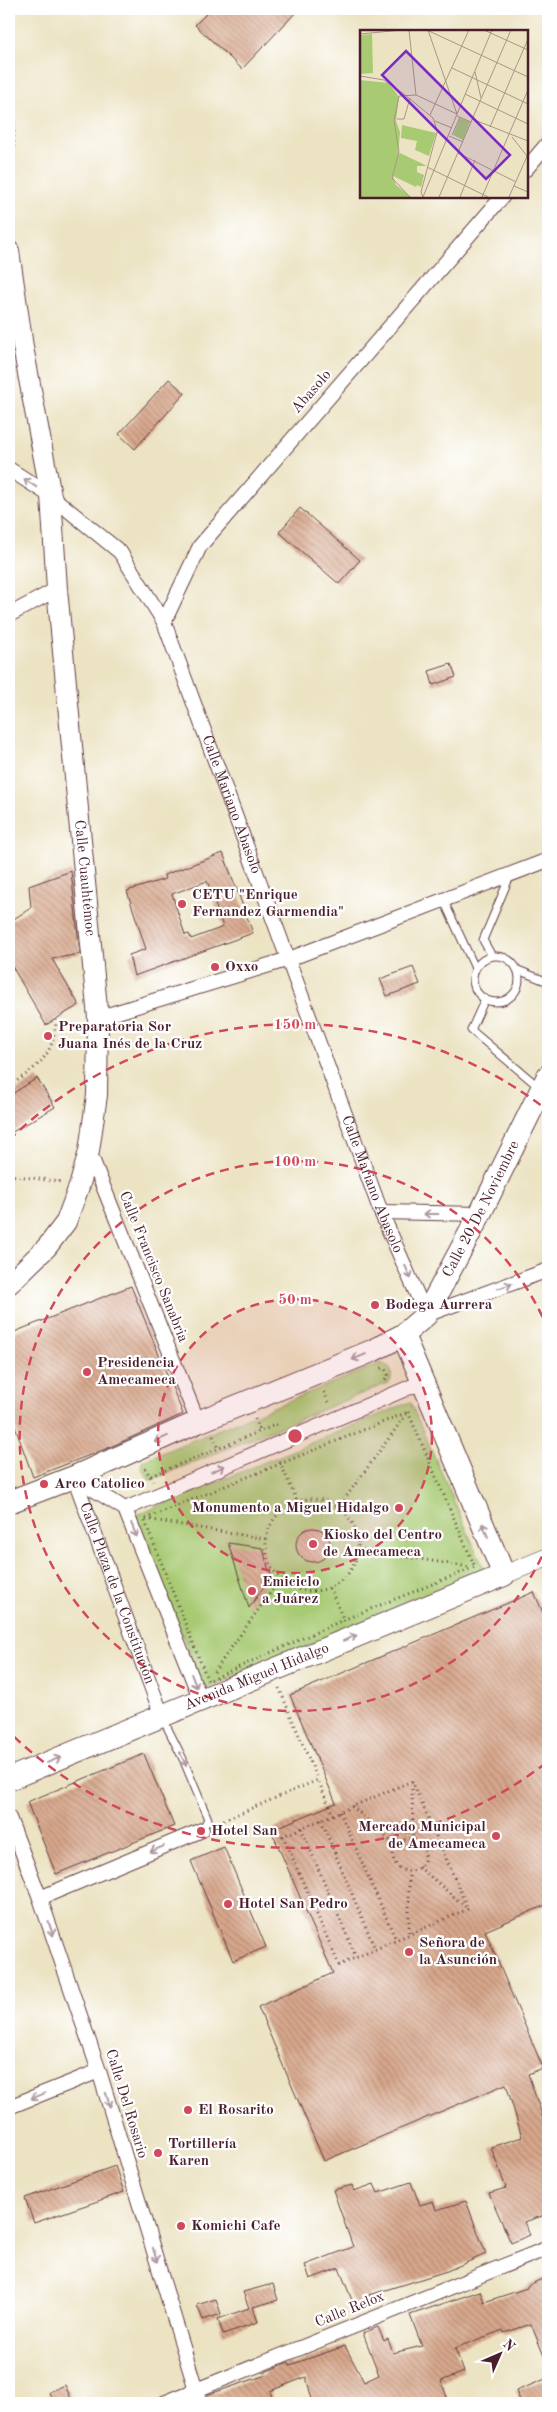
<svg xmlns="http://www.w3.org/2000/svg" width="557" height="2412" viewBox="0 0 557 2412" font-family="'Old Standard TT',serif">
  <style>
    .green { fill: #a8ca73; stroke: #79744f }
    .building { fill: url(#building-back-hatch); fill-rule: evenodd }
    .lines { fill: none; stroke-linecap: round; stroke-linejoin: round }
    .service-casing { stroke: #623c42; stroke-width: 9 }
    .minor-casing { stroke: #623c42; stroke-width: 16 }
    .tertiary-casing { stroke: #623c42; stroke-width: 19 }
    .secondary-casing { stroke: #623c42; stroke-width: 22 }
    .primary-casing { stroke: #623c42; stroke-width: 24 }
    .path { stroke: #623c42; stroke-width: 3; stroke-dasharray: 1 4; stroke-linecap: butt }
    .service { stroke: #fff; stroke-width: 7 }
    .minor { stroke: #fff; stroke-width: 14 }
    .tertiary { stroke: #fff; stroke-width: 18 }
    .secondary { stroke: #fff; stroke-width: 20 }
    .primary { stroke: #fff; stroke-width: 22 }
    .oneway { stroke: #ae9aa0 }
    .ring { fill: none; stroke: #d1495b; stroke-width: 2.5; stroke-dasharray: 9 6 }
    .poi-dot { fill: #d1495b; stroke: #fff; stroke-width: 2 }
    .labels { text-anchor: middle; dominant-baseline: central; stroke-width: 4.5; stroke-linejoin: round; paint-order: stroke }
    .street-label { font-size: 15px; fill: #4a1f2b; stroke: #fff }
    .poi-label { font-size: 15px; font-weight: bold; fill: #4a1f2b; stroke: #fff; text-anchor: start }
    .inset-road { fill: none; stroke: #ab9586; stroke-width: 1 }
    .view { fill: #7b2cbf; fill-opacity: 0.15; stroke: #7b2cbf; stroke-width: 2.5 }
    .inset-edge { fill: none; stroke: #4a1f2b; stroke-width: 2.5 }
    .centre { fill: #d1495b; stroke: #fff; stroke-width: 2.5 }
    .ring-label { font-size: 15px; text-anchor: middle; font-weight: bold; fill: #d1495b; stroke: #fff; stroke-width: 4.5; stroke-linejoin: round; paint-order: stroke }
  </style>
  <defs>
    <pattern id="building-back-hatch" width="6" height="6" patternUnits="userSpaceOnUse" patternTransform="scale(1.25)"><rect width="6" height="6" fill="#d7a78b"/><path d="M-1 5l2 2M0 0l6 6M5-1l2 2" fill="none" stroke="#b08772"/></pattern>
  </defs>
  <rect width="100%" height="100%" fill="#fff"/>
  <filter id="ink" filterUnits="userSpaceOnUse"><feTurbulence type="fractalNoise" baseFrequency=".02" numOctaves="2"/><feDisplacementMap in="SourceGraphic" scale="10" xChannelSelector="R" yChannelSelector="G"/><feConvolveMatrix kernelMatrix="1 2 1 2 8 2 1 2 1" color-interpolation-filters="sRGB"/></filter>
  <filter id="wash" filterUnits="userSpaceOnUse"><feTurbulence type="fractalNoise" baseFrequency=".0096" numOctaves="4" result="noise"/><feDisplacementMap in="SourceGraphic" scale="20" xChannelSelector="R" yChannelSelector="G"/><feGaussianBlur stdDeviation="1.12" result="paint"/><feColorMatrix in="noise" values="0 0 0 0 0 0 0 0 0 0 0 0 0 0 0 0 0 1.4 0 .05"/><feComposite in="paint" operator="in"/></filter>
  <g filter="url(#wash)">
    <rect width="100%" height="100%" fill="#ece3c3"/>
    <g class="green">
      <path d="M 381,1363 L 389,1367 L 392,1374 L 390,1382 L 150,1480 L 141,1468 L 142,1461 Z"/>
      <path d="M 410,1402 L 485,1571 L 204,1690 L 135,1516 Z"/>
    </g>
    <g id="blocks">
      <g class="building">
        <path d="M 211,9 L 299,9 L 242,69 L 195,25 Z"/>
        <path d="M 169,379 L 185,393 L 135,449 L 119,434 Z"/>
        <path d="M 300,508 L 360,560 L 339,584 L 279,532 Z"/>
        <path d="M 451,664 L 456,677 L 433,685 L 429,671 Z"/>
        <path d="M 223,853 L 253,933 L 134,976 L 129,955 L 146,949 L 127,891 L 165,879 L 164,875 ZM 207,881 L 223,927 L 191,939 L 189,934 L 185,935 L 172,894 Z"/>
        <path d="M 71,871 L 80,954 L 52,959 L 79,1005 L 46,1025 L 9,961 L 9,922 L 31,908 L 29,886 Z"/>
        <path d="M 413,967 L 420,984 L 387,996 L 380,979 Z"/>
        <path d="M 37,1078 L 55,1107 L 9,1134 L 9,1096 Z"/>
        <path d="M 131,1286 L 183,1414 L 108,1448 L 33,1477 L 9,1410 L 9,1334 Z"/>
        <circle cx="313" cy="1545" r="17"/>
        <path d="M 228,1543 L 263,1548 L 268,1568 L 272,1575 L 249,1608 Z"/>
        <path d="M 534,1592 L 548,1624 L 548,1904 L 485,1931 L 543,2068 L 528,2074 L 548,2133 L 548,2214 L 524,2222 L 530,2235 L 511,2243 L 489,2193 L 506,2188 L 491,2147 L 522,2137 L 506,2084 L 324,2161 L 258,2007 L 333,1973 L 271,1830 L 336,1803 L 290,1695 Z"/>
        <path d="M 144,1754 L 174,1826 L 56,1874 L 27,1802 Z"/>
        <path d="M 224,1847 L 266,1947 L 233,1961 L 191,1861 Z"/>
        <path d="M 115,2166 L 124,2192 L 34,2223 L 25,2198 Z"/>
        <path d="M 411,2182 L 420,2205 L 433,2201 L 436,2210 L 466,2201 L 486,2254 L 447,2271 L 369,2295 L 370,2299 L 354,2305 L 339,2268 L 310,2279 L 305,2265 L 353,2247 L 333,2190 L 352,2185 L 354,2191 L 374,2184 L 378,2193 Z"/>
        <path d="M 548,2276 L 548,2366 L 531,2324 L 504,2333 L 503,2330 L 455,2348 L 464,2372 L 441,2381 L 447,2397 L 427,2403 L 382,2403 L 381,2398 L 358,2403 L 313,2403 L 306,2377 L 270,2391 L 273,2400 L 262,2403 L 209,2403 L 207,2395 L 266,2375 L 265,2372 L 289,2362 L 290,2365 L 345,2346 L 364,2382 L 379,2375 L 363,2333 L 378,2327 L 384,2341 L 388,2339 L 393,2353 L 422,2346 L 410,2315 L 480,2291 L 484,2302 L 527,2288 L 527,2286 Z"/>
        <path d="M 273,2284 L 278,2300 L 253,2307 L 258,2322 L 223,2334 L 218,2319 L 249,2308 L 243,2292 Z"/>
        <path d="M 216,2299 L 221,2314 L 203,2320 L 197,2305 Z"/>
        <path d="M 548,2378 L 548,2403 L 521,2403 L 516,2391 Z"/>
        <path d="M 65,2385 L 73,2403 L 53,2403 L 49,2392 Z"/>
      </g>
    </g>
  </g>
  <g filter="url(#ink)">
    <use href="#blocks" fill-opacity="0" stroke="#623c42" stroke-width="1"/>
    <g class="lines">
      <g class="service-casing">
        <g id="service">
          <path d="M 443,899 L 475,968"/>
          <circle cx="496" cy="979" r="23"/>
          <path d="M 492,956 L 483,940 L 510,876"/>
          <path d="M 518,970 L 548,982"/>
          <path d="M 485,999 L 471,1030 L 539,1087"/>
          <path d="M 163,1719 L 183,1759 L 208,1819 L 202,1830"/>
        </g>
      </g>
      <g class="minor-casing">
        <g id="minor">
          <path d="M 526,169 L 548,143"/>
          <path id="s1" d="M 9,469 L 51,496 L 120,552 L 164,622 L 381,1212 L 426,1315 L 548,1270"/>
          <path d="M 9,615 L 57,589"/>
          <path d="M 164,622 L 200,546 L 503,196"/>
          <path d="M 98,1018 L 289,959 L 548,860"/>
          <path d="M 89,1151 L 198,1422"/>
          <path d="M 381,1212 L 480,1214"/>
          <path d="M 74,1477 L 125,1509 L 201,1700"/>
          <path id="s2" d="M 74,1477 L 162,1716"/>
          <path d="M 125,1509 L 422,1382"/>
          <path d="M 9,1818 L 40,1898 L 99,2071 L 200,2403"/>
          <path d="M 40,1898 L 202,1830"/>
          <path d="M 9,2107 L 99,2071"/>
          <path d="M 164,2403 L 548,2248"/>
        </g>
      </g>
      <g class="tertiary-casing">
        <path id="tertiary" d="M 504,1575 L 548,1557"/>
      </g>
      <g class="secondary-casing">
        <g id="secondary">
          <path id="s3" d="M 9,251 L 23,347 L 51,496 L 57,589 L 98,1018 L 97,1095 L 89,1151 L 80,1184 L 66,1222 L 47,1247 L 9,1284"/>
        </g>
      </g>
      <g class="primary-casing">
        <g id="primary">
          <path id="s4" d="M 9,1502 L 74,1477 L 198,1422 L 372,1351 L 403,1335 L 426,1315 L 480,1214 L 548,1076"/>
          <path id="s5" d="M 9,1779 L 504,1575 L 403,1335"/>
        </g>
      </g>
      <g class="path">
        <path d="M 9,97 L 14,111 L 13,233"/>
        <path d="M 9,1086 C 37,1068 55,1055 56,1019"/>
        <path d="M 9,1175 L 62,1182"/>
        <path d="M 381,1368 L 385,1369 L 388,1375 L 385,1380"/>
        <path d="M 324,1392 L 329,1403"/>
        <path d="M 408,1412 L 475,1567 L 343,1620 L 208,1681 L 144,1519 Z"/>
        <path d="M 255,1419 L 260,1431"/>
        <path d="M 213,1436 L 218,1449"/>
        <path d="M 280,1462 L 297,1501"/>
        <path d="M 145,1468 L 153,1481"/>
        <path d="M 151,1476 L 280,1423"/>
        <circle cx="312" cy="1545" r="46"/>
        <path d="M 338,1508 L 408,1412"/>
        <path d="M 146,1519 L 266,1539"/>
        <path d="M 358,1549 L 469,1567"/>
        <path d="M 330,1588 L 344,1621"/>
        <path d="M 214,1672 L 280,1579"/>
        <path d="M 279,1688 L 318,1780"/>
        <path d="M 412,1781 L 468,1909 L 339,1965 L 283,1836 Z"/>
        <path d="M 412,1784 L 413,1840"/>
        <path d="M 352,1806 L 396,1846"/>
        <path d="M 340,1812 L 396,1940"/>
        <path d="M 321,1820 L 375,1949"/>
        <path d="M 219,1822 L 318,1780 L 333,1815"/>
        <path d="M 301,1828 L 356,1957"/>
        <circle cx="409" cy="1855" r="16"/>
        <path d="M 419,1867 L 466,1907"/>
        <path d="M 409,1871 L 409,1934"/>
      </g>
      <use href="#service" class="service"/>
      <use href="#minor" class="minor"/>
      <use href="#tertiary" class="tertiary"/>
      <use href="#secondary" class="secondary"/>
      <use href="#primary" class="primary"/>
    </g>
    <defs><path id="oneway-shaft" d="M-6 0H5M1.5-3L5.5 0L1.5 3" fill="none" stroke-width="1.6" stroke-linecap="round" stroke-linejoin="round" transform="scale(1.25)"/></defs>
    <g class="oneway">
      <use href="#oneway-shaft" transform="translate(30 483) rotate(-147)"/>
      <use href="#oneway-shaft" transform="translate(431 1214) rotate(-180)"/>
      <use href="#oneway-shaft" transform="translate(408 1272) rotate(66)"/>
      <use href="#oneway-shaft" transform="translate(505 1286) rotate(-20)"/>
      <use href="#oneway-shaft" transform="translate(359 1357) rotate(158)"/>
      <use href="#oneway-shaft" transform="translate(161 1439) rotate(155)"/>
      <use href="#oneway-shaft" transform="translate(218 1469) rotate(-23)"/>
      <use href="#oneway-shaft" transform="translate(134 1530) rotate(68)"/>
      <use href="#oneway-shaft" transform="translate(485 1530) rotate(-113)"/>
      <use href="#oneway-shaft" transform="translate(350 1638) rotate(-22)"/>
      <use href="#oneway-shaft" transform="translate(194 1681) rotate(68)"/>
      <use href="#oneway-shaft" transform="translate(183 1759) rotate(65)"/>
      <use href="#oneway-shaft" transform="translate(54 1760) rotate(-22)"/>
      <use href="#oneway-shaft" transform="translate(157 1849) rotate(157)"/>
      <use href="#oneway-shaft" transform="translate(51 1929) rotate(71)"/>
      <use href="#oneway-shaft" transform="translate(38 2096) rotate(158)"/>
      <use href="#oneway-shaft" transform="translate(108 2100) rotate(73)"/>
      <use href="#oneway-shaft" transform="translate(155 2255) rotate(73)"/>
    </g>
  </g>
  <circle cx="295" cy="1436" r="137" fill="#d1495b" fill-opacity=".12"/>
  <g class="ring">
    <circle cx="295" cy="1436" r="137"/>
    <path d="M548 1543A275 275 0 1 1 548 1329"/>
    <path d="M546 1763A412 412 0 0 1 9 1732M9 1140A412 412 0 0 1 546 1109"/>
  </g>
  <g class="poi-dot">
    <circle cx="182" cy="904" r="5"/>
    <circle cx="215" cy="967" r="5"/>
    <circle cx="48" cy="1036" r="5"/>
    <circle cx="375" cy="1305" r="5"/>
    <circle cx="87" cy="1372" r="5"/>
    <circle cx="44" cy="1484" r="5"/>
    <circle cx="399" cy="1508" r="5"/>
    <circle cx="313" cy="1544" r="5"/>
    <circle cx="252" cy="1591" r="5"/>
    <circle cx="201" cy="1831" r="5"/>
    <circle cx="496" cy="1836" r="5"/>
    <circle cx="228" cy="1904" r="5"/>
    <circle cx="409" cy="1952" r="5"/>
    <circle cx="188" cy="2110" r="5"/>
    <circle cx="158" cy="2153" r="5"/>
    <circle cx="181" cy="2226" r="5"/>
  </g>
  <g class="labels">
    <g class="street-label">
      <text transform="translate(312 392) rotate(-49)">Abasolo</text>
      <text stroke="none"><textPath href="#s1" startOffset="416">Calle Mariano Abasolo</textPath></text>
      <text stroke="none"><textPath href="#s3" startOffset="632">Calle Cuauhtémoc</textPath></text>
      <text stroke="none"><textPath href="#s1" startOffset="821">Calle Mariano Abasolo</textPath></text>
      <text stroke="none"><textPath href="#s4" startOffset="578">Calle 20 De Noviembre</textPath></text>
      <text transform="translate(153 1267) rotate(68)">Calle Francisco Sanabria</text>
      <text stroke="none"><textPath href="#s2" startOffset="124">Calle Plaza de la Constitución</textPath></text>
      <text stroke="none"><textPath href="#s5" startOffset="268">Avenida Miguel Hidalgo</textPath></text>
      <text transform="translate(126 2104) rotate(73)">Calle Del Rosario</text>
      <text transform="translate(350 2310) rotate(-22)">Calle Relox</text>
    </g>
    <g class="poi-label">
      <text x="192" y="895">CETU "Enrique<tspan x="192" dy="17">Fernandez Garmendia"</tspan></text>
      <text x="225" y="967">Oxxo</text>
      <text x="58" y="1027">Preparatoria Sor<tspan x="58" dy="17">Juana Inés de la Cruz</tspan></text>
      <text x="385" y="1305">Bodega Aurrera</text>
      <text x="97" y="1363">Presidencia<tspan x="97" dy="17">Amecameca</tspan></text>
      <text x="54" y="1484">Arco Catolico</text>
      <text x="389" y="1508" text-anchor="end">Monumento a Miguel Hidalgo</text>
      <text x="323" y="1535">Kiosko del Centro<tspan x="323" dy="17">de Amecameca</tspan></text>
      <text x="262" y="1582">Emiciclo<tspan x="262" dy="17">a Juárez</tspan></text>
      <text x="486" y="1827" text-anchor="end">Mercado Municipal<tspan x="486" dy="17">de Amecameca</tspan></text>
      <text x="211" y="1831">Hotel San</text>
      <text x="238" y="1904">Hotel San Pedro</text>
      <text x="419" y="1943">Señora de<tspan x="419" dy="17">la Asunción</tspan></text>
      <text x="198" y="2110">El Rosarito</text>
      <text x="168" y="2144">Tortillería<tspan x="168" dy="17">Karen</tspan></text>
      <text x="191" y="2226">Komichi Cafe</text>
    </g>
  </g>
  <g transform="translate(360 30)">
    <rect width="168" height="168" fill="#ece3c3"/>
    <path d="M 12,4 L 13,43 L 0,44 L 0,5 ZM 0,50 L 29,53 L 39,67 L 36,91 L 40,102 L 38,126 L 40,123 L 67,136 L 57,136 L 57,142 L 64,145 L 61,157 L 57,155 L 56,157 L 33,146 L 36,155 L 51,167 L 0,167 ZM 100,88 L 110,92 L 103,110 L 93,105 ZM 42,95 L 76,103 L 69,126 L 55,120 L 57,111 L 41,108 Z" fill="#a8ca73"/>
    <path class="inset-road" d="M 49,0 L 56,65M 68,0 L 97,84 L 63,167 L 61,162 L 77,102M 124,0 L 168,20M 69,1 L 168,47M 0,4 L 42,0M 92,38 L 168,74M 115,42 L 121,68M 0,46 L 24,50 L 45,65 L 73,88 L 78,103M 105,64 L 168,94M 70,85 L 109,0M 37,89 L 44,89 L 50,68M 112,89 L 168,111M 75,91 L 92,98M 111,92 L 151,0M 130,97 L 168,9M 92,105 L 100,87M 89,106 L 103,112M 152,107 L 167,126M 98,123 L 156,152M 67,137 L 128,167M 154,156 L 168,162M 50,167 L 32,148 L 39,122 L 34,91 L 39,66 L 56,65 L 97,84 L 132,0M 79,167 L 111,92 L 97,86M 100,167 L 115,130M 122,167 L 168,60M 149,167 L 168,124"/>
    <path class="view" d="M 46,21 L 150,125 L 126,149 L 22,45 Z"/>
    <rect width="168" height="168" class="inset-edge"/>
  </g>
  <circle cx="295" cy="1436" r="8" class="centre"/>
  <g class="ring-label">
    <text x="295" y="1029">150 m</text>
    <text x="295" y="1166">100 m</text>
    <text x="295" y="1304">50 m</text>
  </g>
  <rect width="557" height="2412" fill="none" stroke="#fff" stroke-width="30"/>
  <g transform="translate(500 2354) rotate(45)" stroke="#ffffff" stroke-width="4" paint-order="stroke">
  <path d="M0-4L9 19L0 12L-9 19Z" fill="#4a1f2b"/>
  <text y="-8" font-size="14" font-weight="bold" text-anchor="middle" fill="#4a1f2b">N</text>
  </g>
</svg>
